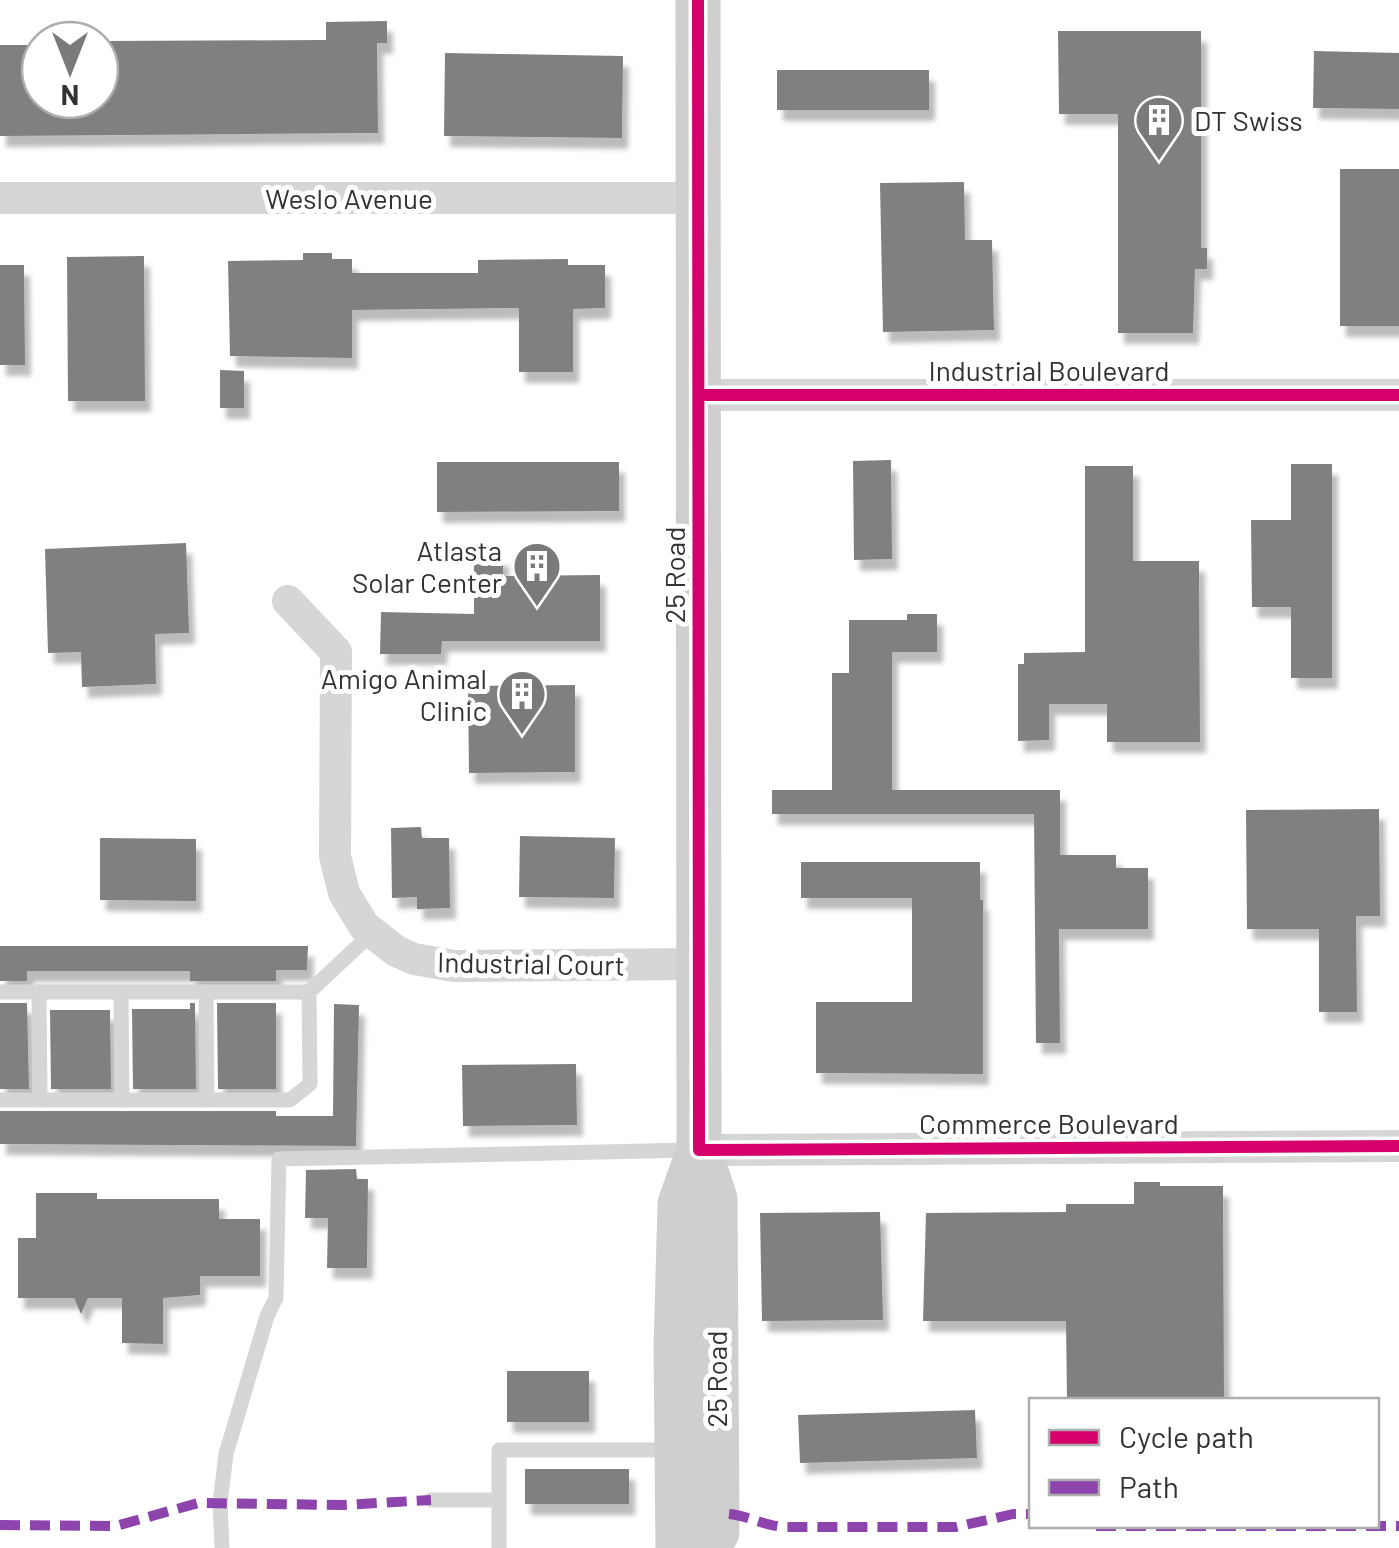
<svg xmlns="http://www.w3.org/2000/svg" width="1399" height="1548" viewBox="0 0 1399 1548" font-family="Barlow,sans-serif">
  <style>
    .building { fill: #808080; filter: url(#shadow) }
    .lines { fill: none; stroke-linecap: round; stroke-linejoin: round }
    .lane { stroke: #d6d6d6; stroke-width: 15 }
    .street { stroke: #d6d6d6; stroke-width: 32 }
    .secondary { stroke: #cfcfcf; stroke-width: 45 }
    .quiet { stroke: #8e44ad; stroke-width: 10; stroke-dasharray: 20 10; stroke-linecap: butt }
    .cycleway-casing { stroke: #fff; stroke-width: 19 }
    .cycleway { stroke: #d6006c; stroke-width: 12 }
    .labels { text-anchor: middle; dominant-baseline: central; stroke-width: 10; stroke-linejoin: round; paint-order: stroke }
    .poi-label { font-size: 28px; fill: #323232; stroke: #fff; text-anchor: end }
    .street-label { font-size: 28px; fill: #323232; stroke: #fff }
  </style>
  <defs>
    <filter id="shadow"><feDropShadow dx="6" dy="11" stdDeviation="2.5" flood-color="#0004"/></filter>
  </defs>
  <rect width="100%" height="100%" fill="#fff"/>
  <g class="building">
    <path d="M 387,21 L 387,43 L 377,43 L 378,133 L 0,136 L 0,45 L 40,45 L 40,100 L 103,100 L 103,41 L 326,40 L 326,22 Z"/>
    <path d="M 1058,31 L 1201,31 L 1201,248 L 1207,248 L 1207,269 L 1195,269 L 1193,333 L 1118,333 L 1118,114 L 1059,114 Z"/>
    <path d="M 1314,51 L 1399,53 L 1399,109 L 1313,108 Z"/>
    <path d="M 445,53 L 623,56 L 622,138 L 444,136 Z"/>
    <rect x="777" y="70" width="152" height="40"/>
    <rect x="1340" y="169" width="59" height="157"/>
    <path d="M 964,182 L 965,240 L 992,240 L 994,330 L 883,332 L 880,183 Z"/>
    <path d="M 303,253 L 332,253 L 332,259 L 352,259 L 352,273 L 478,273 L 478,260 L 568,259 L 568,265 L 605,265 L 605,308 L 573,309 L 573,372 L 519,372 L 519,308 L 352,310 L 352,358 L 230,356 L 228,261 L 303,260 Z"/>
    <path d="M 144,256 L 145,401 L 68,401 L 67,257 Z"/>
    <path d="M 0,265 L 24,265 L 25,365 L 0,365 Z"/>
    <path d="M 220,370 L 244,371 L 244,408 L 220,408 Z"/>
    <path d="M 891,460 L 892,559 L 854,560 L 853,461 Z"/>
    <path d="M 437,462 L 619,462 L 619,511 L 437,512 Z"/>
    <path d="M 1291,464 L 1332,464 L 1332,678 L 1291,678 L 1291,607 L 1252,607 L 1251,520 L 1291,520 Z"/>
    <path d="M 1085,466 L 1133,466 L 1133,561 L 1199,561 L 1200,742 L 1107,742 L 1107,704 L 1049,704 L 1049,740 L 1018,741 L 1018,664 L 1024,664 L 1024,653 L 1085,652 Z"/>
    <path d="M 186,543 L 189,633 L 155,634 L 156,684 L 82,687 L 81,652 L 48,653 L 45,549 Z"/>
    <path d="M 474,555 L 503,555 L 503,576 L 600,575 L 600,641 L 442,641 L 441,654 L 380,654 L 381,612 L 474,614 Z"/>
    <path d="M 907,614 L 937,614 L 937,652 L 892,652 L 892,790 L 1060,790 L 1060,855 L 1116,855 L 1116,868 L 1148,868 L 1148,929 L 1059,929 L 1060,1043 L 1036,1043 L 1034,814 L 772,814 L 772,790 L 832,790 L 832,673 L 849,673 L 849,620 L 907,620 Z"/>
    <path d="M 575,685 L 575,772 L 469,773 L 468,686 Z"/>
    <path d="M 1379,809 L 1380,916 L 1356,916 L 1357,1012 L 1319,1012 L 1319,929 L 1247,929 L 1246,810 Z"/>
    <path d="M 421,827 L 422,838 L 449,838 L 450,908 L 417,909 L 417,897 L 392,898 L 391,828 Z"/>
    <path d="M 520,836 L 615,838 L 614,898 L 519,897 Z"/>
    <path d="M 100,838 L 196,839 L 196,901 L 100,900 Z"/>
    <path d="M 801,862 L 980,862 L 980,900 L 983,900 L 983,1074 L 816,1073 L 816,1002 L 912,1002 L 912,898 L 801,898 Z"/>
    <path d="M 0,946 L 308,946 L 307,970 L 276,970 L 276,981 L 190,981 L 190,971 L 27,971 L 27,981 L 0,981 Z"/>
    <path d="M 0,1003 L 27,1003 L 29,1089 L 0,1089 Z"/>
    <path d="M 190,1003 L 195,1003 L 196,1089 L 133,1089 L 132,1009 L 190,1009 Z"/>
    <path d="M 217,1003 L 276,1003 L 276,1089 L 218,1089 Z"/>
    <path d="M 334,1004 L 359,1005 L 356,1146 L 0,1144 L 0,1111 L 276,1111 L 276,1116 L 333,1116 Z"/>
    <path d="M 50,1010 L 110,1010 L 111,1089 L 51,1089 Z"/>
    <path d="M 576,1064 L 577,1125 L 463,1126 L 462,1065 Z"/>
    <path d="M 356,1169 L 357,1179 L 368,1179 L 367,1268 L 327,1268 L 328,1218 L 305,1218 L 306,1170 Z"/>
    <path d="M 1134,1182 L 1160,1182 L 1160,1186 L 1223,1186 L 1224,1400 L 1067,1400 L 1066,1321 L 923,1321 L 926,1213 L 1066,1212 L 1066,1204 L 1134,1204 Z"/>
    <path d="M 36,1193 L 97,1193 L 97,1199 L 219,1199 L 219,1219 L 260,1219 L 260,1276 L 200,1276 L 200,1295 L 163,1298 L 163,1344 L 122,1343 L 122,1298 L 88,1298 L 81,1314 L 74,1298 L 18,1298 L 18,1238 L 36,1238 Z"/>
    <path d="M 880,1212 L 883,1320 L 762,1321 L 760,1213 Z"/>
    <rect x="507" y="1371" width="82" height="51"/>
    <path d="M 975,1410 L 977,1458 L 800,1463 L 798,1415 Z"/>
    <rect x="525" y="1469" width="104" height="35"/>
  </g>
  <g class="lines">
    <g class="lane">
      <path d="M 0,992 L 309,992"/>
      <path d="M 39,992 L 40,1100"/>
      <path d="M 121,992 L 122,1100"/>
      <path d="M 206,992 L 207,1100"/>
      <path d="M 0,1100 L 290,1100 L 310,1084 L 309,992 L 372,933"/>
      <path d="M 431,1500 L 499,1500"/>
      <path d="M 222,1548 L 220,1503 L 226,1454 L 267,1316 L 276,1298 L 279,1159 L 693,1150"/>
      <path d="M 499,1548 L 499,1450 L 672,1450"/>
    </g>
    <g class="street">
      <path d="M 0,198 L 697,198"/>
      <path d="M 699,395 L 1399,395"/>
      <path d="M 288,601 L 336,652 L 335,856 L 344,893 L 364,926 L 396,951 L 414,959 L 454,966 L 700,964"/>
      <path d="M 699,1150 L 1399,1146"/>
    </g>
    <g class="secondary">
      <path d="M 698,0 L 699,1150 L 715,1199 L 717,1532 L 708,1548"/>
      <path d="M 678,1548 L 676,1347 L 680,1204 L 699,1150"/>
    </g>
    <g class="quiet">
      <path d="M 729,1514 C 749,1516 765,1526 785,1527 L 956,1527 L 1013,1514 L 1032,1514"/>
      <path d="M 0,1525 L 116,1526 L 198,1503 L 343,1505 L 431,1500"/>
      <path d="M 1096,1526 L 1399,1526"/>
    </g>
    <g class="cycleway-casing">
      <g id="cycleway">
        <path d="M 698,0 L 699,1150 L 1399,1146"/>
        <path d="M 699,395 L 1399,395"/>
      </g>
    </g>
    <use href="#cycleway" class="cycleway"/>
  </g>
  <defs>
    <g id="building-pin" transform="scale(2.5)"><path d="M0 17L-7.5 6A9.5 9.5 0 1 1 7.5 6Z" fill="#7a7a7a" stroke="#fff"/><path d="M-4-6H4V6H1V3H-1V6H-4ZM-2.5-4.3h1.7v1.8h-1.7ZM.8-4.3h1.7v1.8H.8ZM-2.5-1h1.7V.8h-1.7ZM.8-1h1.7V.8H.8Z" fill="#fff"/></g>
  </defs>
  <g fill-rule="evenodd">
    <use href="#building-pin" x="1159" y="120"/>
    <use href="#building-pin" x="537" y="566"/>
    <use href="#building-pin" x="522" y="694"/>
  </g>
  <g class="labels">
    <g class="poi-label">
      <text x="1194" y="120" text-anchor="start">DT Swiss</text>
      <text x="502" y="550">Atlasta<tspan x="502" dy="32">Solar Center</tspan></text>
      <text x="487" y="678">Amigo Animal<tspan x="487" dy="32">Clinic</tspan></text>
    </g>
    <g class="street-label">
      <text x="349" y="198">Weslo Avenue</text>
      <text x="1049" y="370">Industrial Boulevard</text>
      <text transform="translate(674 575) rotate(-90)">25 Road</text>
      <text transform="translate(531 963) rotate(1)">Industrial Court</text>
      <text x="1049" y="1123">Commerce Boulevard</text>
      <text transform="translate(716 1379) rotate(-90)">25 Road</text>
    </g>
  </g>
  <rect x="1029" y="1398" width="350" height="130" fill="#ffffff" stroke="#adadad" stroke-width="2.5"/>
  <rect x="1049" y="1430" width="50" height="15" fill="#d6006c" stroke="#adadad" stroke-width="2.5"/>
  <text x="1119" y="1448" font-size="30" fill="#323232">Cycle path</text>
  <rect x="1049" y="1480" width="50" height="15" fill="#8e44ad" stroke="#adadad" stroke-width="2.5"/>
  <text x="1119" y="1498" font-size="30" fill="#323232">Path</text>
  <g transform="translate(70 70) rotate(180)"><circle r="48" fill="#ffffff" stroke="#adadad" stroke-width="2.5"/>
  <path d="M0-8L18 38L0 25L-18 38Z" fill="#7a7a7a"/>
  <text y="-15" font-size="28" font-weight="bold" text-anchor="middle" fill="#323232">N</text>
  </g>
</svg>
